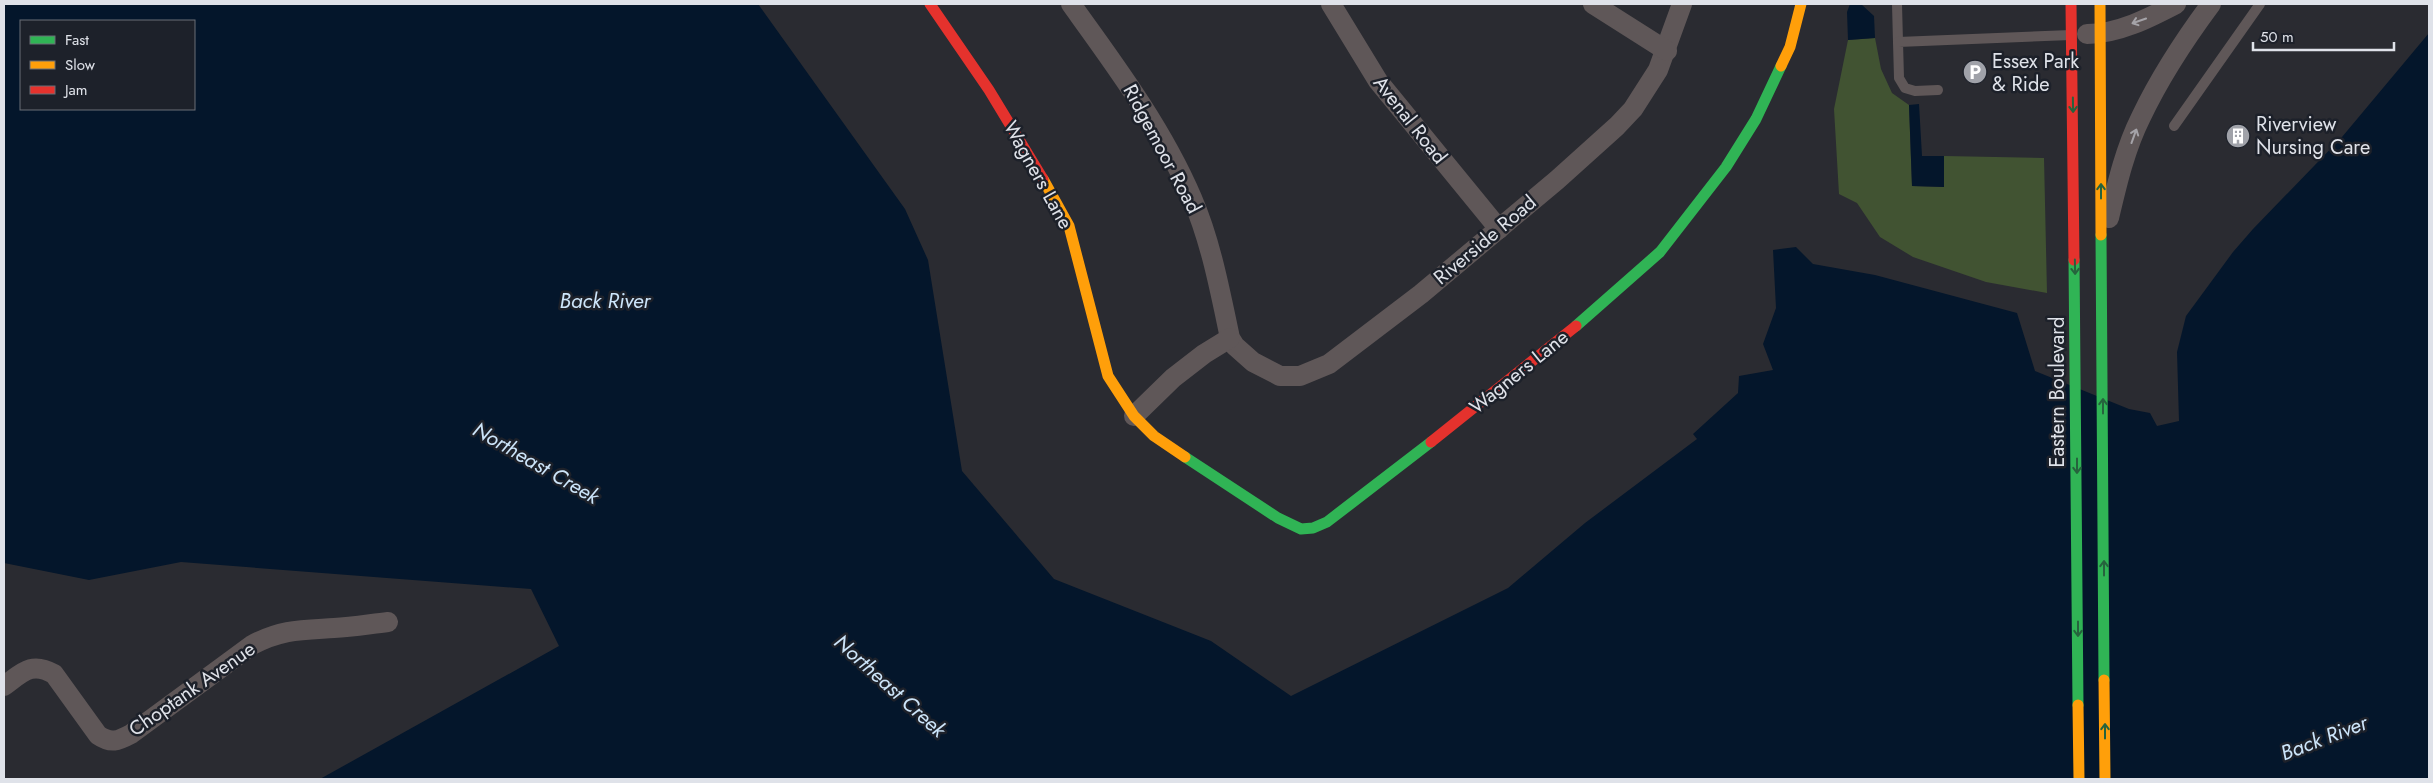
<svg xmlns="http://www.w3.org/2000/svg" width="2433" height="783" viewBox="0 0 2433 783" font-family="Jost,sans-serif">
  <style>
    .green { fill: #415332 }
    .water { fill: #04162b; fill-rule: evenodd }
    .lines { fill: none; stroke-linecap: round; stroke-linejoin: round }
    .lane { stroke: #5f5758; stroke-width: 10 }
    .street { stroke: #5f5758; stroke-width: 20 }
    .fast { stroke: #30b455; stroke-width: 11 }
    .slow { stroke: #ff9f0a; stroke-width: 11 }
    .jam { stroke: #e5322d; stroke-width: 11 }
    .oneway { stroke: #a5a3a8 }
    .oneway2 { stroke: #26633d }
    .labels { text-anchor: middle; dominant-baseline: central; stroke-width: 5; stroke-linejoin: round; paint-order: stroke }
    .poi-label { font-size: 20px; fill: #dfe2e9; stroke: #1d212a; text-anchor: start }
    .street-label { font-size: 20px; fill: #dfe2e9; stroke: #1d212a }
    .water-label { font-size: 21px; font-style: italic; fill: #cde5fa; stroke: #1d212a }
  </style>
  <rect width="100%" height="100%" fill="#2a2b31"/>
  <path class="green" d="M 1875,38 L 1881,69 L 1892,93 L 1909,105 L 1912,186 L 1944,187 L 1944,156 L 2044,158 L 2047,293 L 1986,282 L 1913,257 L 1880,237 L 1857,203 L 1839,194 L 1834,109 L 1848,40 Z"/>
  <g class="water">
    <path d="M 4,4 L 758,4 L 905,209 L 928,260 L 962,471 L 1054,579 L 1211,641 L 1291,696 L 1508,588 L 1585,523 L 1697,439 L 1693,434 L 1738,393 L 1739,376 L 1773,370 L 1763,344 L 1776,308 L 1773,250 L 1796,247 L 1813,264 L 1875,275 L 2017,313 L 2035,371 L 2129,409 L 2150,413 L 2157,426 L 2179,421 L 2177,352 L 2186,316 L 2233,252 L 2253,229 L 2342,137 L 2429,33 L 2429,779 L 320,779 L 559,646 L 531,589 L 181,562 L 89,580 L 4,563 ZM 21,21 L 194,21 L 194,109 L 21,109 Z"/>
    <path d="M 1850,4 L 1861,4 L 1874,16 L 1875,38 L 1848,40 L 1847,12 Z"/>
    <path d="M 1919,104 L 1922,156 L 1944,156 L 1944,187 L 1912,186 L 1909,105 Z"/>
  </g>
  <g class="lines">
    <g class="lane">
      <path d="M 1897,4 L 1898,42"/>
      <path d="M 1938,90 L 1915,91 L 1905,88 L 1899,78 L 1898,42 L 2071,35"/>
      <path d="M 2174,126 L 2260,4"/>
    </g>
    <g class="street">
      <path d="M 1071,4 C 1115,65 1162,128 1192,198 C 1211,242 1220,291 1230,338 L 1235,346 L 1253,362 L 1280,376 L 1300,376 L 1329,364 L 1421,294 L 1557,180 L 1617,126 L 1633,109 L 1658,70 L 1682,4"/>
      <path d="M 1331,4 L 1378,81 L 1499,229"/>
      <path d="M 1593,4 L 1667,51"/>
      <path d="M 2087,34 C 2118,34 2149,18 2176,4"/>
      <path d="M 2109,218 C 2117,184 2125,149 2141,117 C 2160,77 2185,39 2211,4"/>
      <path d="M 1134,416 L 1173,378 L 1204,354 L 1230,338"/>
      <path d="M 4,686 C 22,673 31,661 54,674 L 98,735 C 111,744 118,741 131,734 L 252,645 C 282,629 302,630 334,628 C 352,627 370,624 388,622"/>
    </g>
    <g class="fast">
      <path d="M 2101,235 L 2104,680"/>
      <path d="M 2074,260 L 2078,705"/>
      <path d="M 1576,326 L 1660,252 L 1726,167 L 1756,119 L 1781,66"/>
      <path d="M 1185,457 L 1278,518 L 1301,529 L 1313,528 L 1327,522 L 1431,442"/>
    </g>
    <g class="slow">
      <path d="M 2100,4 L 2101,235"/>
      <path d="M 1781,66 L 1790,47 L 1801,4"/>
      <path d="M 1043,179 L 1069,226 L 1108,376 L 1134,416 L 1154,436 L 1185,457"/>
      <path d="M 2104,680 L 2105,779"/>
      <path d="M 2078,705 L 2079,779"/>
    </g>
    <g class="jam">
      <path d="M 930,4 L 989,90 L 1043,179"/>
      <path d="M 2071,4 L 2074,260"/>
      <path d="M 1431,442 L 1576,326"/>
    </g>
  </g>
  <defs><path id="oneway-shaft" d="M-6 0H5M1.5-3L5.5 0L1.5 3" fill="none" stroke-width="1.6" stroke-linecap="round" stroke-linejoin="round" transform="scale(1.25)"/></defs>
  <g class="oneway">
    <use href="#oneway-shaft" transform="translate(2139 21) rotate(161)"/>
    <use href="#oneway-shaft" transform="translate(2134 136) rotate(-70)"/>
  </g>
  <g class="oneway2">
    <use href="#oneway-shaft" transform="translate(2073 105) rotate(89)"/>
    <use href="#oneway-shaft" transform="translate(2101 191) rotate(-90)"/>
    <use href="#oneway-shaft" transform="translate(2075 267) rotate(89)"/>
    <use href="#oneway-shaft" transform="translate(2103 406) rotate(-90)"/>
    <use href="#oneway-shaft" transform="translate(2077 466) rotate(90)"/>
    <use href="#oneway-shaft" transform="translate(2104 568) rotate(-90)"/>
    <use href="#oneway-shaft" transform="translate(2078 629) rotate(90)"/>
    <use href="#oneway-shaft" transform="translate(2105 731) rotate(-90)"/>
  </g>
  <defs>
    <g id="parking-disc" transform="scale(1.25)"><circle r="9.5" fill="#a0a2a9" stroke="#1d212a"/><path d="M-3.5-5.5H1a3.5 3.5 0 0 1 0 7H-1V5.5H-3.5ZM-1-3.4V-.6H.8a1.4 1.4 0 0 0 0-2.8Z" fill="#fff"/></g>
    <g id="building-disc" transform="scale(1.25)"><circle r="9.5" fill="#a0a2a9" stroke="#1d212a"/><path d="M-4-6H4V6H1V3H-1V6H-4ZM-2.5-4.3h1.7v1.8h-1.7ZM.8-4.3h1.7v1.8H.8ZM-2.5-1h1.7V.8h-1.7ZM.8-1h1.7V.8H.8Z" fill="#fff"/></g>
  </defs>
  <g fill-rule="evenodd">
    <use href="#parking-disc" x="1975" y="72"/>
    <use href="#building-disc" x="2238" y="136"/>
  </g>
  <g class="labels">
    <g class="poi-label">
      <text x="1992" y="61">Essex Park<tspan x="1992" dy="23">&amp; Ride</tspan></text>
      <text x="2256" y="124">Riverview<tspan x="2256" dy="23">Nursing Care</tspan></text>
    </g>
    <g class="street-label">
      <text transform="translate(1410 120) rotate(52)">Avenal Road</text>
      <text transform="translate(1162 149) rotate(62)">Ridgemoor Road</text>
      <text transform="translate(1038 175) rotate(61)">Wagners Lane</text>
      <text transform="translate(1485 240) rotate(-40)">Riverside Road</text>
      <text transform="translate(1519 372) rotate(-39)">Wagners Lane</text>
      <text transform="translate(2057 392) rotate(-90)">Eastern Boulevard</text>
      <text transform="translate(192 689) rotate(-35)">Choptank Avenue</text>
    </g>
    <g class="water-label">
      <text x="605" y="301">Back River</text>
      <text transform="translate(536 463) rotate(30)">Northeast Creek</text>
      <text transform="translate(890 686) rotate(42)">Northeast Creek</text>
      <text transform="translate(2324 738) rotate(-21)">Back River</text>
    </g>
  </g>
  <rect width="2433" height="783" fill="none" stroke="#dfe2e9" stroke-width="10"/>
  <rect x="20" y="20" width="175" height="90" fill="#1d212a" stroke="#6b6e76"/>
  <rect x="30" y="36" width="25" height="8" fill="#30b455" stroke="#6b6e76"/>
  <text x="65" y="45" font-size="15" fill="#dfe2e9">Fast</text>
  <rect x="30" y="61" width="25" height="8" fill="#ff9f0a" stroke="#6b6e76"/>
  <text x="65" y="70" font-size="15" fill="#dfe2e9">Slow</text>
  <rect x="30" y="86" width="25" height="8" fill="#e5322d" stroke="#6b6e76"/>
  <text x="65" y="95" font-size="15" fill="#dfe2e9">Jam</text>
  <path d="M2253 42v8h141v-8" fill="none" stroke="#dfe2e9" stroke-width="2.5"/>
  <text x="2260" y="42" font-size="15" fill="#dfe2e9" stroke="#1d212a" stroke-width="4" paint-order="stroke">50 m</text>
</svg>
